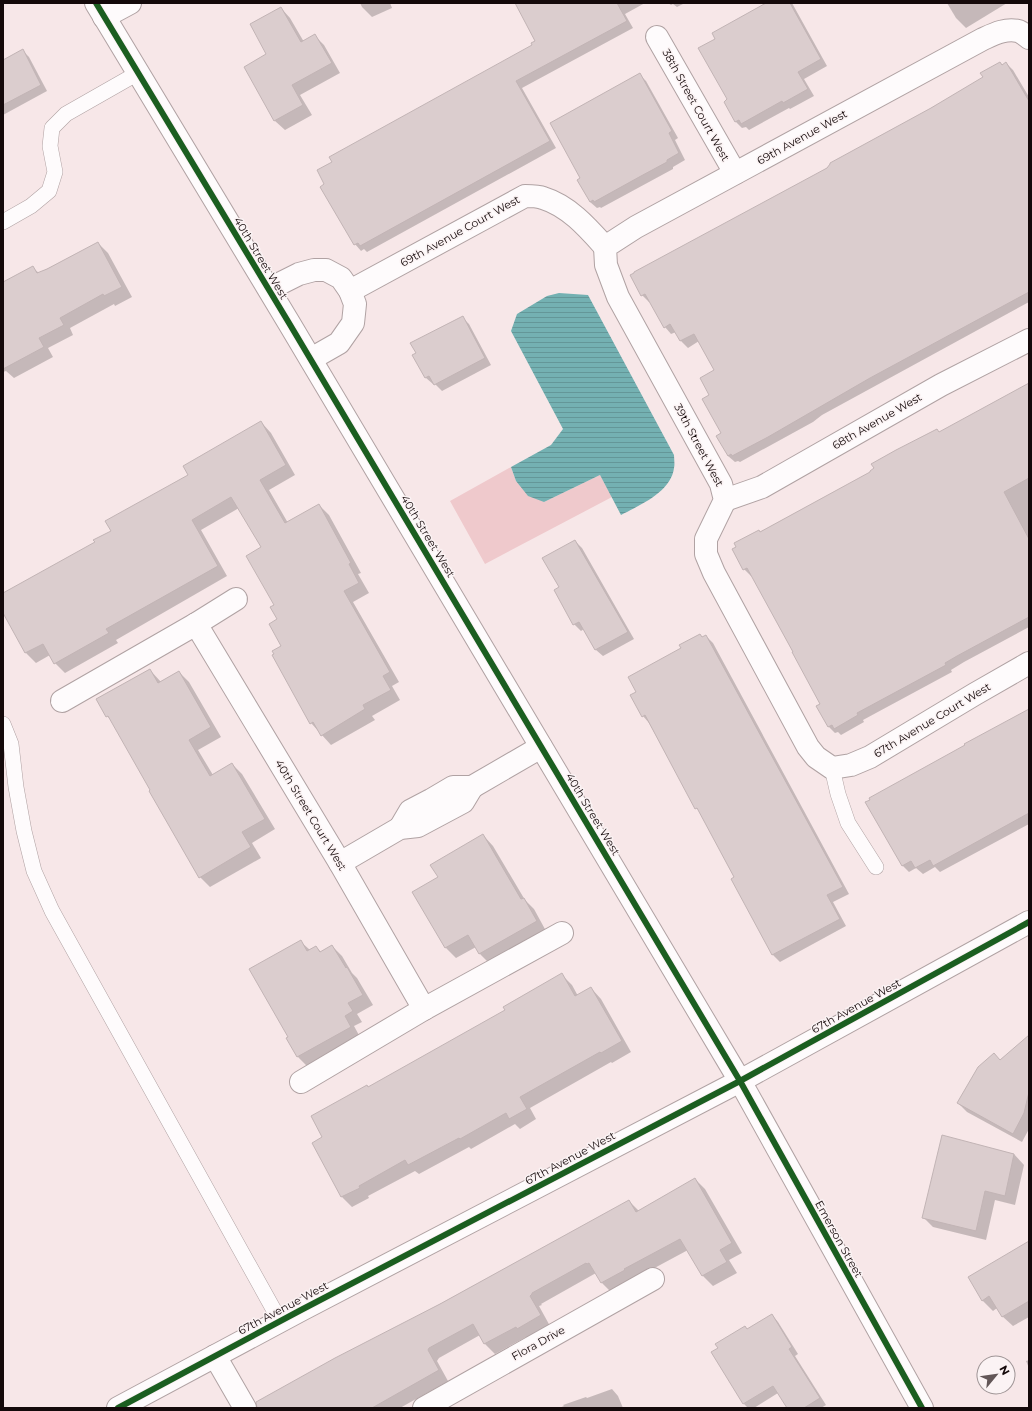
<svg xmlns="http://www.w3.org/2000/svg" width="1032" height="1411" viewBox="0 0 1032 1411" font-family="Montserrat,sans-serif">
  <style>
    .green { fill: #efc9cc }
    .water { fill: url(#water-rules) }
    .shadow { fill: #0003 }
    .building { fill: #dbcdce; stroke: #c2b4b5 }
    .lines { fill: none; stroke-linecap: round; stroke-linejoin: round }
    .service-casing { stroke: #b0a2a3; stroke-width: 16 }
    .minor-casing { stroke: #b0a2a3; stroke-width: 24 }
    .tertiary-casing { stroke: #b0a2a3; stroke-width: 24 }
    .secondary-casing { stroke: #b0a2a3; stroke-width: 24 }
    .service { stroke: #fefbfc; stroke-width: 15 }
    .minor { stroke: #fefbfc; stroke-width: 22 }
    .tertiary { stroke: #fefbfc; stroke-width: 22 }
    .secondary { stroke: #fefbfc; stroke-width: 22 }
    .cycleway-casing { stroke: #fbf3f4; stroke-width: 8 }
    .cycleway { stroke: #1b5e20; stroke-width: 6 }
    .labels { text-anchor: middle; dominant-baseline: central; stroke-width: 3; stroke-linejoin: round; paint-order: stroke }
    .street-label { font-size: 11px; fill: #14090a; stroke: #fbf3f4 }
  </style>
  <defs>
    <pattern id="water-rules" width="6" height="5" patternUnits="userSpaceOnUse"><rect width="6" height="5" fill="#74b1b2"/><path d="M0 2.5h6" fill="none" stroke="#649798"/></pattern>
  </defs>
  <rect width="100%" height="100%" fill="#f7e7e8"/>
  <path class="green" d="M 511,467 L 516,481 L 544,502 L 600,475 L 612,497 L 485,564 L 450,501 Z"/>
  <path class="water" d="M 559,293 L 588,295 L 674,455 C 674,459 675,464 674,468 C 671,492 640,505 621,515 L 600,475 L 544,502 L 528,496 L 516,481 L 511,467 L 551,445 L 563,429 L 511,331 L 517,314 L 547,296 Z"/>
  <g class="shadow">
    <path d="M 360,3 L 390,3 L 392,8 L 372,17 L 362,7 Z"/>
    <path d="M 516,3 L 645,3 L 625,14 L 633,28 L 522,88 L 556,148 L 367,252 L 364,249 L 361,251 L 355,244 L 537,41 Z"/>
    <path d="M 668,3 L 685,3 L 677,7 L 673,4 L 671,5 Z"/>
    <path d="M 766,3 L 792,3 L 827,66 L 804,79 L 814,96 L 790,109 L 789,108 L 749,130 L 746,127 L 742,128 L 736,122 L 725,102 L 728,100 L 716,39 Z"/>
    <path d="M 947,3 L 1007,3 L 966,28 L 956,18 Z"/>
    <path d="M 281,8 L 290,18 L 304,42 L 315,36 L 324,45 L 340,73 L 300,95 L 312,115 L 285,130 L 275,121 L 245,67 L 268,54 Z"/>
    <path d="M 23,51 L 29,57 L 47,91 L 3,115 L 3,61 Z"/>
    <path d="M 1000,63 L 1003,65 L 1006,63 L 1013,70 L 1029,97 L 1029,302 L 822,415 L 813,422 L 740,462 L 738,461 L 735,462 L 728,456 L 711,396 L 716,371 L 699,341 L 688,348 L 681,341 L 676,332 L 671,334 L 665,327 L 650,301 L 649,302 L 642,295 L 827,168 L 984,78 Z"/>
    <path d="M 639,74 L 646,81 L 678,138 L 675,140 L 685,160 L 673,167 L 673,169 L 601,208 L 600,207 L 597,208 L 590,202 L 581,178 Z"/>
    <path d="M 98,243 L 108,253 L 132,297 L 115,306 L 114,304 L 70,328 L 73,335 L 48,348 L 53,357 L 14,378 L 6,371 L 3,372 L 3,284 L 33,268 L 39,273 Z"/>
    <path d="M 462,317 L 469,324 L 491,365 L 442,391 L 434,383 L 433,384 L 426,378 L 414,355 Z"/>
    <path d="M 1029,384 L 1029,627 L 964,662 L 951,670 L 952,672 L 863,720 L 864,722 L 841,735 L 838,732 L 835,733 L 828,726 L 821,704 L 752,575 L 751,576 L 744,569 L 760,532 L 872,472 Z"/>
    <path d="M 261,422 L 271,433 L 295,475 L 269,490 L 288,523 L 319,505 L 329,515 L 361,573 L 358,574 L 369,593 L 353,602 L 399,682 L 392,686 L 400,700 L 372,716 L 375,720 L 331,745 L 311,723 L 282,646 L 279,619 L 262,547 L 239,508 L 201,530 L 227,576 L 116,640 L 118,643 L 65,673 L 55,663 L 50,655 L 36,663 L 26,653 L 3,611 L 3,594 L 96,543 Z"/>
    <path d="M 575,541 L 582,548 L 634,639 L 603,656 L 596,650 L 584,629 L 581,631 L 574,624 L 560,587 Z"/>
    <path d="M 700,635 L 703,638 L 706,636 L 713,643 L 849,894 L 833,902 L 846,926 L 780,962 L 773,955 L 733,879 L 735,878 L 700,811 L 696,808 L 649,723 L 643,716 L 637,693 L 683,649 Z"/>
    <path d="M 150,670 L 161,682 L 179,672 L 189,682 L 221,737 L 198,750 L 213,775 L 232,764 L 242,774 L 275,829 L 252,843 L 261,858 L 210,887 L 200,877 L 112,721 L 107,716 Z"/>
    <path d="M 1029,710 L 1029,824 L 940,872 L 935,867 L 923,874 L 916,868 L 909,872 L 902,865 Z"/>
    <path d="M 483,835 L 493,846 L 525,900 L 534,909 L 546,931 L 490,964 L 480,954 L 476,947 L 456,958 L 446,948 L 413,892 L 439,878 Z"/>
    <path d="M 301,942 L 310,950 L 316,947 L 321,952 L 332,946 L 342,956 L 352,973 L 357,978 L 373,1005 L 357,1014 L 362,1022 L 354,1026 L 360,1037 L 308,1067 L 298,1057 L 288,1038 L 289,1037 Z"/>
    <path d="M 562,975 L 572,985 L 578,996 L 591,988 L 601,999 L 631,1052 L 612,1063 L 611,1062 L 530,1108 L 536,1119 L 520,1129 L 515,1124 L 471,1149 L 469,1147 L 419,1174 L 415,1171 L 368,1196 L 369,1198 L 352,1207 L 342,1197 L 313,1143 L 324,1137 L 368,1088 L 506,1011 Z"/>
    <path d="M 1029,1047 L 1029,1129 L 1022,1142 L 967,1112 L 958,1103 L 1000,1061 Z"/>
    <path d="M 943,1137 L 1014,1154 L 1024,1165 L 1015,1205 L 995,1200 L 986,1240 L 933,1227 L 923,1217 Z"/>
    <path d="M 695,1179 L 705,1189 L 742,1253 L 729,1260 L 737,1273 L 713,1286 L 703,1276 L 688,1250 L 634,1279 L 612,1293 L 602,1283 L 596,1273 L 541,1304 L 542,1305 L 539,1306 L 550,1326 L 528,1338 L 526,1337 L 495,1354 L 485,1344 L 480,1335 L 439,1358 L 437,1361 L 448,1381 L 400,1408 L 277,1408 L 440,1304 L 629,1201 L 639,1211 Z"/>
    <path d="M 1029,1243 L 1029,1317 L 1013,1326 L 1002,1316 L 997,1308 L 993,1311 L 982,1300 Z"/>
    <path d="M 772,1315 L 778,1322 L 798,1354 L 795,1356 L 826,1405 L 821,1408 L 788,1408 L 778,1393 L 754,1408 L 748,1408 L 744,1404 L 712,1353 L 719,1348 L 745,1327 L 748,1330 Z"/>
    <path d="M 1029,1360 L 1029,1368 L 1026,1361 Z"/>
    <path d="M 612,1389 L 618,1396 L 623,1408 L 559,1408 L 564,1406 L 563,1405 L 586,1397 L 587,1398 Z"/>
  </g>
  <g class="building">
    <path d="M 515,3 L 617,3 L 627,21 L 516,81 L 550,141 L 360,246 L 358,243 L 354,245 L 320,187 L 324,184 L 317,170 L 332,162 L 329,157 L 532,45 L 531,43 L 535,41 Z"/>
    <path d="M 766,3 L 790,3 L 821,59 L 798,72 L 808,89 L 783,103 L 782,101 L 741,124 L 739,120 L 735,122 L 724,102 L 727,99 L 698,48 L 715,39 L 712,33 Z"/>
    <path d="M 281,7 L 301,42 L 315,34 L 332,63 L 292,85 L 303,105 L 274,121 L 244,67 L 266,54 L 250,24 Z"/>
    <path d="M 23,49 L 41,85 L 3,105 L 3,60 Z"/>
    <path d="M 1000,62 L 1002,65 L 1006,62 L 1029,101 L 1029,292 L 870,378 L 768,437 L 732,456 L 731,454 L 728,456 L 716,436 L 721,433 L 702,399 L 709,395 L 700,378 L 714,370 L 694,334 L 680,341 L 670,324 L 664,328 L 645,294 L 641,296 L 630,275 L 634,273 L 634,272 L 827,168 L 830,164 L 830,163 L 931,108 L 983,77 L 980,73 Z"/>
    <path d="M 640,73 L 672,131 L 669,133 L 679,153 L 667,160 L 667,162 L 641,176 L 594,202 L 593,200 L 590,202 L 577,180 L 580,178 L 550,123 Z"/>
    <path d="M 98,242 L 122,287 L 104,296 L 103,294 L 60,318 L 64,325 L 39,338 L 44,347 L 3,369 L 3,282 L 33,266 L 37,273 L 47,269 Z"/>
    <path d="M 463,316 L 485,358 L 434,385 L 429,376 L 425,378 L 412,355 L 416,353 L 410,343 Z"/>
    <path d="M 1029,383 L 1029,478 L 1004,492 L 1029,539 L 1029,617 L 957,656 L 945,663 L 946,665 L 857,713 L 858,715 L 834,729 L 832,725 L 828,727 L 816,706 L 820,704 L 792,652 L 793,652 L 747,568 L 743,570 L 732,549 L 736,547 L 734,543 L 759,530 L 760,532 L 870,472 L 870,471 L 874,468 L 871,464 L 896,450 L 937,429 L 939,432 Z"/>
    <path d="M 261,421 L 286,465 L 260,480 L 285,523 L 319,504 L 351,563 L 349,564 L 359,583 L 344,591 L 390,672 L 383,676 L 391,690 L 363,705 L 365,709 L 321,736 L 313,722 L 310,724 L 272,655 L 274,654 L 272,651 L 281,646 L 269,624 L 277,619 L 270,607 L 274,605 L 246,556 L 261,547 L 231,497 L 192,520 L 218,566 L 106,629 L 109,633 L 54,664 L 43,644 L 25,653 L 3,613 L 3,593 L 95,542 L 93,540 L 111,531 L 105,521 L 188,475 L 183,466 Z"/>
    <path d="M 575,540 L 628,632 L 595,650 L 579,622 L 573,625 L 554,590 L 559,587 L 542,558 Z"/>
    <path d="M 700,634 L 702,637 L 706,635 L 843,887 L 827,895 L 840,919 L 772,955 L 731,879 L 734,877 L 697,808 L 695,809 L 645,715 L 642,717 L 630,695 L 636,692 L 628,677 L 681,648 L 679,645 Z"/>
    <path d="M 150,669 L 158,683 L 179,671 L 211,727 L 189,740 L 210,776 L 232,763 L 265,819 L 242,832 L 251,847 L 199,878 L 149,791 L 150,790 L 108,716 L 106,717 L 96,699 Z"/>
    <path d="M 1029,709 L 1029,813 L 933,866 L 930,860 L 915,868 L 911,861 L 902,866 L 865,802 L 870,800 L 869,798 L 965,745 L 964,744 Z"/>
    <path d="M 483,834 L 521,899 L 524,898 L 537,921 L 479,954 L 468,935 L 445,948 L 412,892 L 438,877 L 430,865 Z"/>
    <path d="M 301,940 L 307,951 L 316,946 L 320,952 L 332,945 L 346,968 L 347,967 L 363,995 L 348,1003 L 353,1011 L 345,1016 L 351,1027 L 297,1057 L 286,1038 L 288,1037 L 249,969 Z"/>
    <path d="M 562,973 L 575,996 L 591,987 L 622,1041 L 601,1053 L 600,1052 L 520,1097 L 527,1109 L 509,1119 L 506,1113 L 460,1139 L 459,1138 L 408,1165 L 405,1160 L 359,1186 L 360,1188 L 341,1197 L 312,1143 L 322,1137 L 311,1116 L 367,1085 L 368,1087 L 505,1010 L 503,1007 Z"/>
    <path d="M 1029,1035 L 1029,1092 L 1024,1113 L 1013,1134 L 957,1103 L 978,1067 L 994,1053 L 1000,1060 Z"/>
    <path d="M 942,1135 L 1014,1154 L 1005,1196 L 985,1191 L 976,1231 L 922,1218 Z"/>
    <path d="M 695,1178 L 732,1243 L 720,1250 L 727,1262 L 702,1276 L 680,1239 L 624,1269 L 625,1270 L 601,1283 L 589,1263 L 587,1264 L 586,1263 L 532,1293 L 532,1294 L 530,1296 L 541,1315 L 517,1329 L 516,1327 L 484,1344 L 473,1324 L 429,1348 L 428,1350 L 439,1370 L 372,1408 L 257,1408 L 256,1402 L 335,1358 L 440,1304 L 629,1200 L 636,1212 Z"/>
    <path d="M 1029,1241 L 1029,1301 L 1002,1317 L 989,1296 L 982,1301 L 968,1277 Z"/>
    <path d="M 772,1314 L 792,1347 L 789,1349 L 820,1398 L 804,1408 L 787,1408 L 773,1386 L 743,1404 L 711,1352 L 718,1348 L 715,1344 L 745,1326 L 747,1329 Z"/>
  </g>
  <g class="lines">
    <g class="service-casing">
      <g id="service">
        <path d="M 3,222 L 31,206 L 49,191 L 55,172 L 50,146 L 52,128 L 66,114 L 138,73"/>
        <path d="M 3,724 L 11,744 L 16,787 L 24,831 L 34,871 L 52,911 L 280,1321"/>
        <path d="M 832,768 L 838,794 L 848,823 L 876,867"/>
      </g>
    </g>
    <g class="minor-casing">
      <g id="minor">
        <path d="M 104,17 L 130,3"/>
        <path d="M 657,37 L 735,173"/>
        <path d="M 1029,38 C 1026,36 1022,32 1018,31 C 1006,28 994,34 983,39 L 636,227 L 605,247 L 606,265 L 618,297 L 721,484 L 725,500 L 706,539 L 706,554 L 714,573 L 808,747 L 816,757 L 832,768 L 851,765 L 870,757 L 975,694 L 1029,663"/>
        <path d="M 269,289 L 299,274 L 314,270 L 326,270 L 341,278 L 350,291 L 355,304 L 353,323 L 339,343 L 311,359"/>
        <path d="M 350,291 L 525,196 C 531,196 538,196 543,198 C 569,206 588,228 605,247"/>
        <path d="M 725,500 L 762,487 L 941,385 L 1029,340"/>
        <path d="M 196,624 L 340,863 L 424,1009"/>
        <path d="M 62,701 L 196,624 L 236,599"/>
        <path d="M 400,828 L 410,811 L 431,800 L 453,787 L 472,787 L 541,747"/>
        <path d="M 340,863 L 400,828 L 418,826 L 463,802 L 472,787"/>
        <path d="M 301,1082 L 424,1009 L 562,933"/>
        <path d="M 215,1356 L 245,1408"/>
        <path d="M 424,1408 L 653,1279"/>
      </g>
    </g>
    <g class="tertiary-casing">
      <path id="tertiary" d="M 118,1408 L 301,1310 L 740,1081 L 1029,922"/>
    </g>
    <g class="secondary-casing">
      <path id="secondary" d="M 96,3 L 289,323 L 740,1081 L 922,1408"/>
    </g>
    <use href="#service" class="service"/>
    <use href="#minor" class="minor"/>
    <use href="#tertiary" class="tertiary"/>
    <use href="#secondary" class="secondary"/>
    <g class="cycleway-casing">
      <g id="cycleway">
        <path d="M 96,3 L 289,323 L 740,1081 L 922,1408"/>
        <path d="M 118,1408 L 301,1310 L 740,1081 L 1029,922"/>
      </g>
    </g>
    <use href="#cycleway" class="cycleway"/>
  </g>
  <g class="labels">
    <g class="street-label">
      <text transform="translate(696 105) rotate(61)">38th Street Court West</text>
      <text transform="translate(802 137) rotate(-29)">69th Avenue West</text>
      <text transform="translate(460 231) rotate(-29)">69th Avenue Court West</text>
      <text transform="translate(261 258) rotate(59)">40th Street West</text>
      <text transform="translate(877 421) rotate(-30)">68th Avenue West</text>
      <text transform="translate(699 445) rotate(62)">39th Street West</text>
      <text transform="translate(428 536) rotate(59)">40th Street West</text>
      <text transform="translate(932 720) rotate(-31)">67th Avenue Court West</text>
      <text transform="translate(593 814) rotate(59)">40th Street West</text>
      <text transform="translate(311 815) rotate(59)">40th Street Court West</text>
      <text transform="translate(856 1006) rotate(-29)">67th Avenue West</text>
      <text transform="translate(570 1158) rotate(-28)">67th Avenue West</text>
      <text transform="translate(839 1239) rotate(61)">Emerson Street</text>
      <text transform="translate(283 1308) rotate(-28)">67th Avenue West</text>
      <text transform="translate(538 1343) rotate(-29)">Flora Drive</text>
    </g>
  </g>
  <rect width="1032" height="1411" fill="none" stroke="#14090a" stroke-width="8"/>
  <g transform="translate(996 1375) rotate(61)"><circle r="19" fill="#fbf3f4" stroke="#9f9596"/>
  <path d="M0-3L7 15L0 10L-7 15Z" fill="#635758"/>
  <text y="-6" font-size="11" font-weight="bold" text-anchor="middle" fill="#14090a">N</text>
  </g>
</svg>
